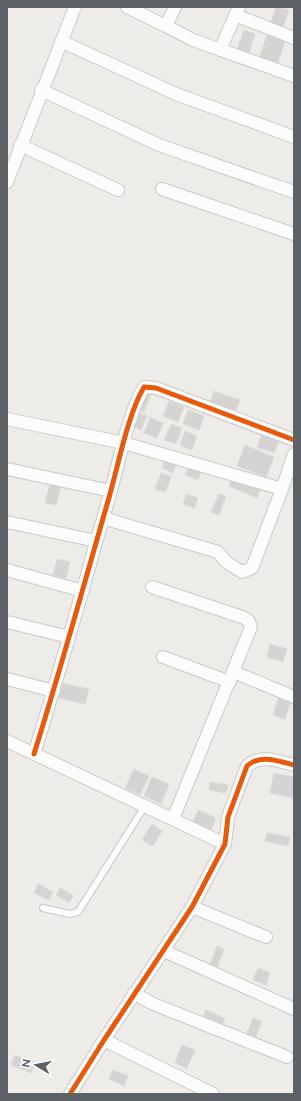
<svg xmlns="http://www.w3.org/2000/svg" width="301" height="1101" font-family="Raleway,sans-serif">
  <style>
    .building { fill: #d6d4d2; stroke: #dedbd7 }
    .lines { fill: none; stroke-linecap: round; stroke-linejoin: round }
    .service-casing { stroke: #c9c9c9; stroke-width: 8 }
    .minor-casing { stroke: #c9c9c9; stroke-width: 14 }
    .service { stroke: #fcfcfc; stroke-width: 6 }
    .minor { stroke: #fcfcfc; stroke-width: 12 }
    .cycleway-casing { stroke: #fff; stroke-width: 8 }
    .cycleway { stroke: #e8590c; stroke-width: 5 }
  </style>
  <rect width="100%" height="100%" fill="#eeece8"/>
  <path class="building" d="M276 7 289 10 283 27 271 22Z
    M244 30 255 34 249 53 237 50Z
    M267 35 285 42 277 64 259 58Z
    M143 391 151 394 144 412 136 409Z
    M214 391 240 400 236 410 210 402Z
    M169 401 184 407 178 422 163 416Z
    M188 410 204 416 199 430 183 424Z
    M137 412 147 416 141 430 131 426Z
    M150 417 163 423 157 438 144 433Z
    M171 424 182 428 176 444 164 440Z
    M185 431 197 436 192 450 180 445Z
    M262 434 279 440 274 453 257 447Z
    M245 445 274 457 266 477 237 466Z
    M166 456 178 460 173 473 162 468Z
    M189 465 202 470 198 480 185 475Z
    M161 473 171 477 165 492 155 489Z
    M232 477 261 488 257 498 229 486Z
    M50 483 61 485 56 505 45 503Z
    M187 494 198 498 194 508 183 504Z
    M219 494 226 496 219 515 211 512Z
    M57 559 70 562 66 578 53 575Z
    M270 644 287 649 283 662 267 657Z
    M62 683 89 689 85 704 58 698Z
    M279 696 291 700 285 719 273 715Z
    M134 769 149 776 140 795 125 788Z
    M274 773 294 777V798L270 793Z
    M152 777 169 784 161 804 144 796Z
    M210 782 228 785 226 793 209 790Z
    M198 810 216 818 211 830 193 822Z
    M152 824 162 831 153 846 142 840Z
    M267 833 290 837 288 846 265 841Z
    M38 884 53 892 49 900 34 893Z
    M60 888 73 895 69 903 56 895Z
    M217 946 224 949 217 967 210 964Z
    M258 968 270 973 266 985 253 980Z
    M206 1010 225 1018 222 1027 202 1019Z
    M253 1018 262 1021 255 1039 246 1036Z
    M182 1045 195 1050 187 1068 175 1063Z
    M15 1055 35 1063 31 1073 11 1065Z
    M113 1070 128 1076 124 1086 109 1079Z"/>
  <g class="lines">
    <g class="service-casing">
      <path id="service" d="M43 908 70 914 78 912 145 806"/>
    </g>
    <g class="minor-casing">
      <path id="minor" d="M127 7 166 26 175 7
        M235 15 294 38
        M166 26 193 40 294 76
        M61 41 176 94 294 137
        M220 50 239 7
        M41 90 159 145 294 192
        M20 145 118 190
        M7 182 75 7
        M162 189 294 234
        M7 419 124 443 282 489 294 454
        M7 469 111 491
        M103 518 218 552 226 562 242 572 252 568 282 489
        M7 522 96 541
        M7 570 83 591
        M152 587 242 617 248 620 251 627 173 819
        M7 622 69 637
        M163 657 230 682
        M234 672 294 697
        M7 679 54 691
        M7 741 225 844
        M34 754C61 668 85 581 110 494 119 462 128 414 144 387L156 388 294 440
        M192 907 266 937
        M164 951 294 1009
        M134 993 151 1003 287 1057
        M104 1040 213 1094
        M70 1094 104 1040 192 907 225 844 228 817 247 766C260 754 278 761 294 765"/>
    </g>
    <use href="#service" class="service"/>
    <use href="#minor" class="minor"/>
    <g class="cycleway-casing">
      <path id="cycleway" d="M34 754C61 668 85 581 110 494 119 462 128 414 144 387L156 388 294 440
        M70 1094 104 1040 192 907 225 844 228 817 247 766C260 754 278 761 294 765"/>
    </g>
    <use href="#cycleway" class="cycleway"/>
  </g>
  <rect width="301" height="1101" fill="none" stroke="#5d6267" stroke-width="16"/>
  <g transform="translate(36 1065) rotate(280)" stroke="#ffffff" stroke-width="3" paint-order="stroke">
  <path d="M0-3L7 15L0 10L-7 15Z" fill="#5d6267"/>
  <text y="-6" font-size="11" font-weight="bold" text-anchor="middle" fill="#5d6267">N</text>
  </g>
</svg>
